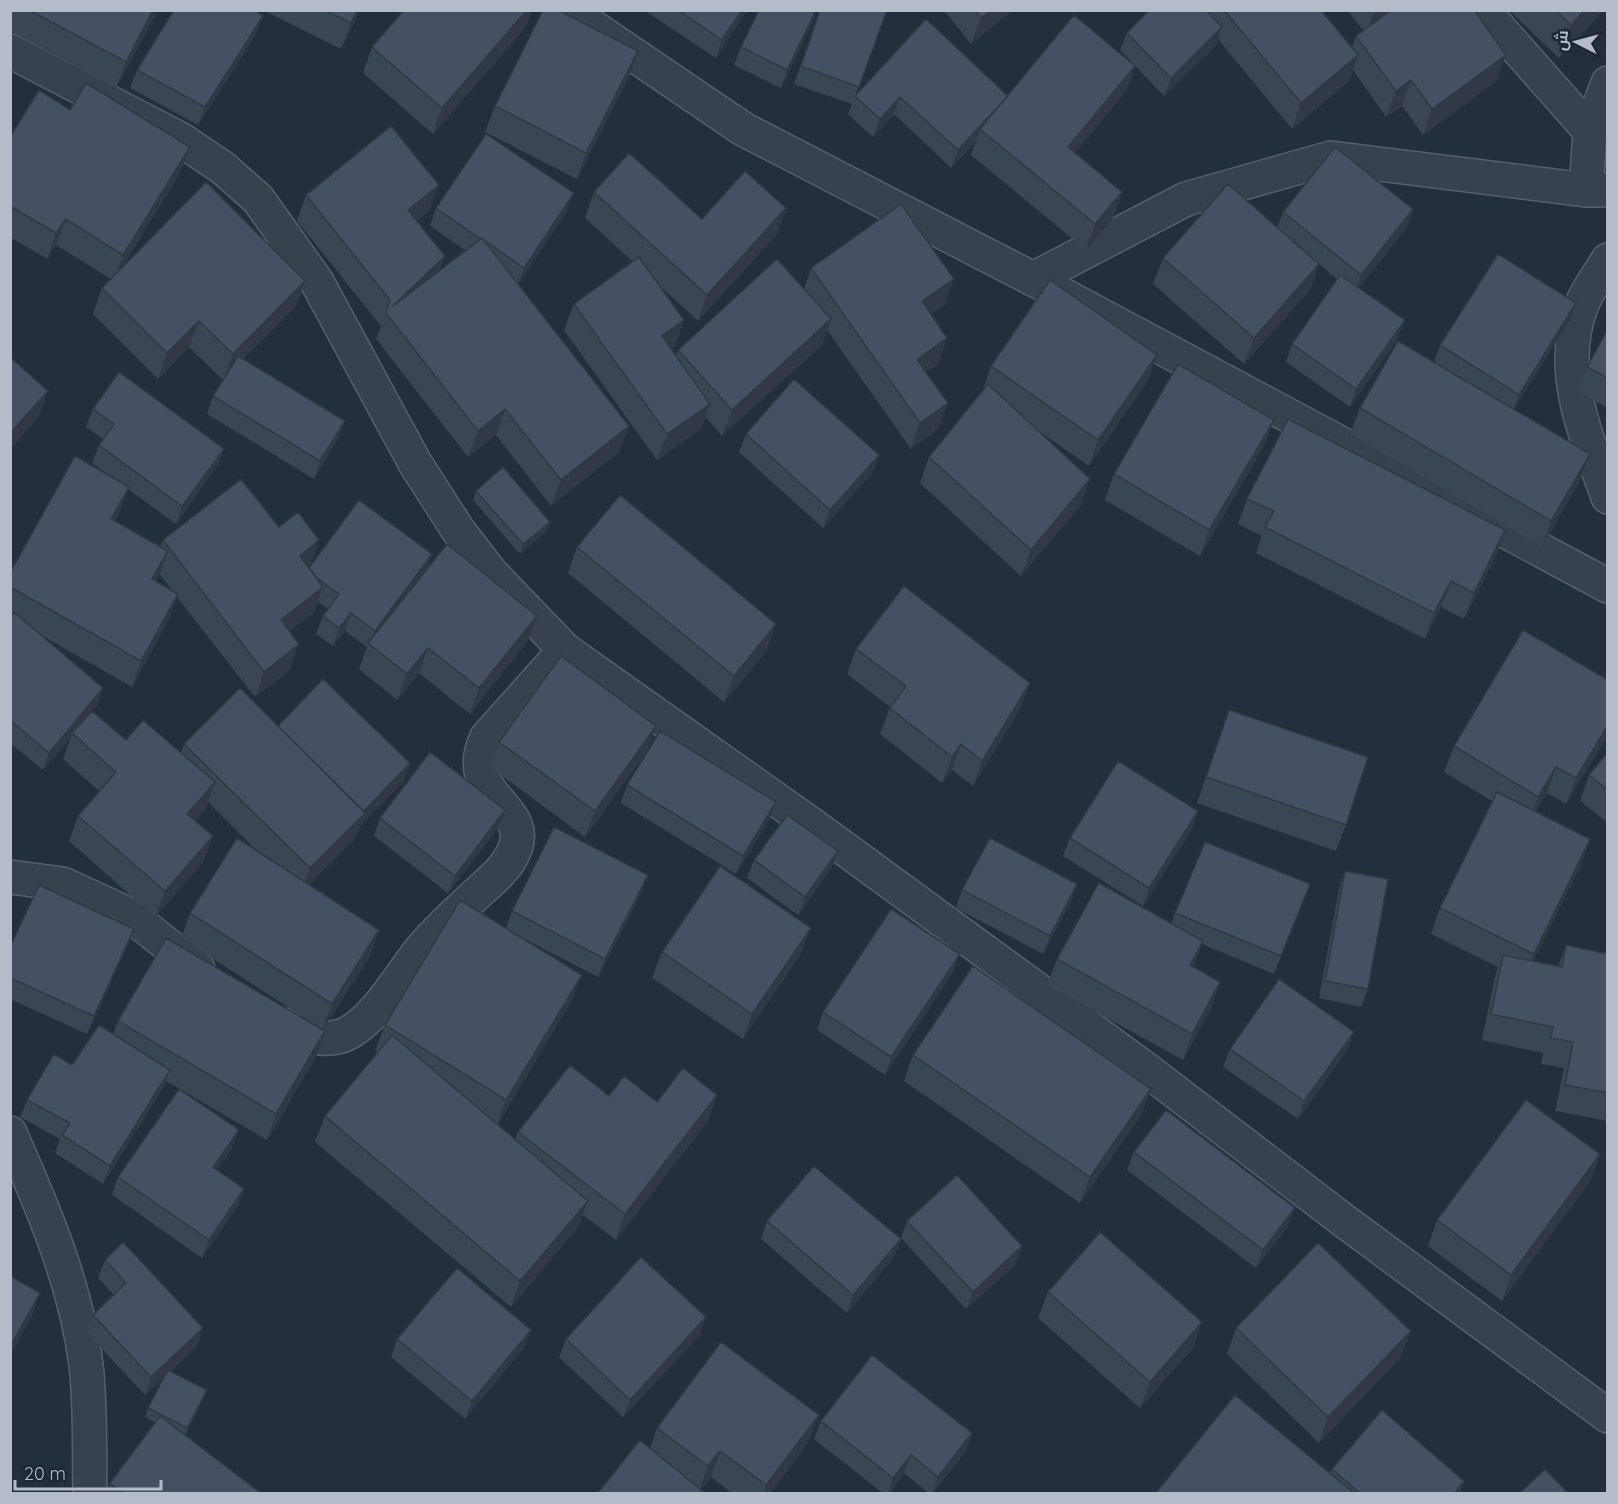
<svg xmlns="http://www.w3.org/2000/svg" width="1618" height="1504" font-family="Quicksand,Cairo,sans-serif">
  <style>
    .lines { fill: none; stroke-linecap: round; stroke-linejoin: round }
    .minor-casing { stroke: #565f6c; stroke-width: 36 }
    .tertiary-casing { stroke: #565f6c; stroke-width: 36 }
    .minor { stroke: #38414e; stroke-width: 33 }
    .tertiary { stroke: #38414e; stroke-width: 33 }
    .wall { fill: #3b4654; fill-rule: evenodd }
    .shaded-wall { fill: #303945 }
    .building { fill: #455162; stroke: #303945; stroke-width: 1.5 }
  </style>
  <rect width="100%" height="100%" fill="#242f3e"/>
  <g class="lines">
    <g class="minor-casing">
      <path id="minor" d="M1483 10 1590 131
        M1586 190 1590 131 1608 83
        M1608 260C1599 275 1588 289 1582 304 1556 370 1586 435 1608 497
        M1033 279 1186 199 1331 158 1586 190H1608
        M10 877 63 884 130 915 198 969
        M281 1024C302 1036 327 1045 350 1032 379 1015 402 972 424 946 438 930 454 915 469 901 484 886 506 871 514 851 534 805 458 798 487 737L565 650
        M10 1133C43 1208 76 1284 86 1365 91 1408 89 1450 90 1494"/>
    </g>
    <g class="tertiary-casing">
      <path id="tertiary" d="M568 10 743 129 1033 279 1608 586
        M10 51 180 139 223 168 258 199 317 282 415 463 458 530 491 573 565 650 815 827 1147 1070 1343 1220 1608 1416"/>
    </g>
    <use href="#minor" class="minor"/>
    <use href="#tertiary" class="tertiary"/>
  </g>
  <path class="wall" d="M10 10H158L116 88 10 31Z
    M263 10H360L341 49Z
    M644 10H747L716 58Z
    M759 10H817L813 21 781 88 734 65 741 47Z
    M820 10H887L856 94 1008 96 1135 66 1126 91 1075 153 1122 192 1113 218 1086 250 971 155 976 141 951 168 894 114 873 137 848 114 852 104 794 84Z
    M944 10H1013L971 44Z
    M1149 10H1321L1352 48 1356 36 1364 31 1347 10H1474L1497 81 1423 135 1402 106 1386 117 1353 70 1349 81 1292 129 1218 39 1216 45 1164 96 1120 50 1127 33Z
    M1509 10H1604L1559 58Z
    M527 26 433 134 363 73 372 47Z
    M256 34 198 125 130 88 137 70Z
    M629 77 577 179 485 132 495 106Z
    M70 110 180 173 121 269 305 281 296 306 243 359 345 421 338 439 314 479 207 414 213 396 223 380 189 347 158 379 93 314 102 288 111 279 56 245 47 259 10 237V137Z
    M594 192 702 219 786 208 777 234 698 321 661 287 684 320 675 346 671 349 676 355 678 350 804 289 811 268 945 305 931 314 938 364 926 372 938 429 911 449 827 330 822 345 722 436 706 417 701 429 657 460 564 330 574 304 633 262 585 218Z
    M306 195 429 211 417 221 440 270 465 250 430 226 436 208 567 211 518 284 629 426 619 452 551 506 496 435 468 457 376 339 381 326 297 221Z
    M1413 209 1407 227 1359 288 1398 338 1350 407 1286 362 1292 344 1337 279 1319 264 1310 290 1244 364 1153 284 1163 258 1277 228 1283 212Z
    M1576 303 1569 321 1514 409 1580 480 1542 547 1350 434 1360 408 1434 362 1440 345Z
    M1608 329V408L1578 392 1587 367Z
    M1157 355 1148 380 1089 466 1040 432 1081 505 1021 576 920 483 929 457 982 392 991 366Z
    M93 409 224 449 217 466 176 524 128 489 119 513 115 521 161 546 163 540 279 527 319 540 310 565 308 567 309 568 426 571 527 642 470 714 419 673 397 700 359 669 367 647 345 631 333 646 316 634 323 616 328 609 318 602 314 612 289 631 290 670 255 697 177 597 169 619 132 687 41 635 103 688 97 706 92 711 126 740 181 753 184 744 278 726 410 763 404 781 360 826 355 838 309 885 379 930 370 956 323 1029 316 1057 267 1140 166 1081 163 1088 103 1184 55 1153 60 1139 20 1117 27 1100 113 1034 118 1021 317 1026 181 938 190 913 257 851 208 802 206 808 195 821 203 862 155 917 69 841 78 816 99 791 63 759 71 737 43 770 10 743V573L114 479 92 463 99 445 103 439 86 427ZM160 574 162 577 172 590 156 581Z
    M746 434 879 455 872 473 823 528 739 452Z
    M1264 446 1200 556 1105 500 1114 474Z
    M476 491 550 522 546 531 520 554 473 500Z
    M1247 499 1505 530 1496 556 1464 619 1441 607 1425 639 1256 553 1262 536 1238 524Z
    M577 547 767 650 724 702 568 573Z
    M856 649 1030 683 1020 709 973 786 952 770 942 783 880 734 890 707 847 674Z
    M1608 680V735L1566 804 1547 793 1535 812 1590 839 1581 865 1533 962 1558 967 1566 945 1608 954V1121L1555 1111 1564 1068 1541 1064 1543 1053 1482 1040 1494 981 1498 967 1431 934 1440 908 1492 801 1444 772 1454 746Z
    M1229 710 1346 825 1336 851 1197 803Z
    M656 726 647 751 585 837 490 767 499 742Z
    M1608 752V823L1580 801 1589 775Z
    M627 785 769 820 736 874 621 803Z
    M505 810 498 828 448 893 374 836 380 818Z
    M1198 811 1192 829 1143 906 1063 856 1070 838Z
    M838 851 831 869 798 915 747 878 754 860Z
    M1345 871 1368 989 1361 1007 1319 998 1339 889Z
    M648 875 641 893 598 977 517 935 572 1000 498 1124 515 1140 518 1132 609 1096 657 1102 717 1095 708 1121 616 1240 583 1215 578 1227 511 1307 315 1142 325 1116 378 1052 375 1051 385 1025 506 928 512 911Z
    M1077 884 1071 901 1043 954 956 908 962 890Z
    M1310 884 1274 974 1202 944 1193 967 1220 982 1211 1008 1183 1060 1047 985 1057 959 1171 924 1175 913Z
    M10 947H127L87 1034 10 999Z
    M662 952 801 954 743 1039 652 978Z
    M953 972 885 1075 817 1030 823 1012Z
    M1354 1032 1347 1050 1298 1119 1223 1067 1230 1049Z
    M913 1055 1151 1089 1141 1115 1080 1203 904 1081Z
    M232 1148 217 1170 244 1189 237 1207 202 1258 112 1195 118 1177Z
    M1134 1152 1288 1226 1256 1268 1127 1170Z
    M1591 1180 1502 1301 1428 1246 1437 1220Z
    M767 1221 901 1239 894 1257 847 1313 761 1239Z
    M907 1221 1022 1246 1016 1264 966 1309 901 1238Z
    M105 1260 197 1346 171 1371 207 1390 203 1399 185 1435 262 1494H106L110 1483 155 1422 145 1417 148 1408 165 1376 145 1395 87 1333 93 1315 114 1295 98 1278Z
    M1048 1292 1193 1348 1140 1408 1038 1318Z
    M1236 1328 1401 1357 1319 1443 1227 1354Z
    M700 1335 623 1417 559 1357 566 1339Z
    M397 1339 524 1348 465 1419 391 1357Z
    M821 1421 972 1433 966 1451 932 1494H930L904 1473 889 1494H884L814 1439Z
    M657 1428 809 1441 770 1494H733L711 1477 701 1490 650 1448Z
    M1332 1469 1464 1481 1460 1494H1155L1330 1473Z"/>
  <path class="shaded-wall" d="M153 10H158L116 88 126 62Z
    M357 10H360L341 49 351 23Z
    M527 10H532L527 26 433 134 442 108Z
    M742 10H747L716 58 722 40Z
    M816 10H817L813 21 781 88 787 70Z
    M991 10H1013L971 44 981 18Z
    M1375 10H1395L1366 34Z
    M1585 10H1604L1559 58 1571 25Z
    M263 16 256 34 198 125 205 107Z
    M1222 27 1216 45 1164 96 1171 78Z
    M638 51 629 77 577 179 586 153Z
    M1358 55 1349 81 1292 129 1301 103Z
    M1506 55 1497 81 1423 135 1432 109Z
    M1135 66 1126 91 1058 173 1068 147Z
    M1411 80 1402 106 1386 117 1396 91Z
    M1008 96 980 129 976 141 951 168 958 150Z
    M900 97 894 114 873 137 880 119Z
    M190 147 180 173 114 280 123 255Z
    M439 185 429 211 399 236 408 210Z
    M1122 192 1113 218 1086 250 1095 224Z
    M574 193 567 211 517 286 524 268Z
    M786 208 777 234 698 321 707 295Z
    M1413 209 1407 227 1355 293 1361 275Z
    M66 219 56 245 47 259 56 233Z
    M445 256 436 282 392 307Z
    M1319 264 1310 290 1244 364 1254 338Z
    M954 279 945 305 912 327 922 301Z
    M305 281 296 306 223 380 233 354Z
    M1576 303 1569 321 1512 413 1519 395Z
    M831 319 822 345 722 436 732 410Z
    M684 320 675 346 653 362 662 336Z
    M1405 320 1398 338 1350 407 1356 389Z
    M199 321 189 347 158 379 167 353Z
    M947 338 938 364 908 386 917 360Z
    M1157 355 1148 380 1089 466 1098 440Z
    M48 391 39 417 10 449V433Z
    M948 403 938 429 911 449 920 423Z
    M710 404 701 429 657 460 667 434Z
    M505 409 496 435 468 457 478 431Z
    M1274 420 1264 446 1200 556 1209 530Z
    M345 421 338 439 314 479 320 461Z
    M629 426 619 452 551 506 561 480Z
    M224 449 217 466 176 524 182 506Z
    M1590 454 1580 480 1542 547 1551 521Z
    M879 455 872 473 823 528 830 510Z
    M1090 479 1081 505 1021 576 1031 550Z
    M129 487 119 513 101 545 111 519Z
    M550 522 546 531 520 554 523 544Z
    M1505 530 1496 556 1464 619 1474 593Z
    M319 540 310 565 290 582 300 556Z
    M168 551 159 576 143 605 152 579Z
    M432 554 426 572 370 645 375 631Z
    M1451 581 1441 607 1425 639 1434 613Z
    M323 587 314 612 271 646 281 620Z
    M178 594 169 619 132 687 141 661Z
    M351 613 345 631 333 646 339 628Z
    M537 616 527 642 470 714 479 688Z
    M776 624 767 650 724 702 734 676Z
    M299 644 290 670 255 697 264 672Z
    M428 648 419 673 397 700 407 674Z
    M1030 683 1020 709 973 786 982 761Z
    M103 688 97 706 73 734 72 733 71 737 43 770 49 753Z
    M1608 725V735L1566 804 1576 778Z
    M656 726 647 751 585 837 595 811Z
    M961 744 952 770 942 783 952 757Z
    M410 763 404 781 360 826 355 838 300 894 310 868Z
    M1556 767 1547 793 1529 823 1538 797Z
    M215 782 206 808 178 840 187 814Z
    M776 802 769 820 736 874 743 856Z
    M505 810 498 828 448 893 455 876Z
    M1198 811 1192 829 1143 906 1149 888Z
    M213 836 203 862 155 917 165 891Z
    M1590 839 1581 865 1524 980 1534 954Z
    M838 851 831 869 798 915 805 897Z
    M648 875 641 893 598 977 605 959Z
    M1077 884 1071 901 1043 954 1050 936Z
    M1310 884 1304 902 1274 974 1281 956Z
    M811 928 801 954 743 1039 752 1014Z
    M134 929 127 947 87 1034 94 1016Z
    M379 930 370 956 322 1030 332 1004Z
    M1203 941 1193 967 1190 965Z
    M960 954 953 972 885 1075 891 1057Z
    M582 975 572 1000 497 1126 506 1100Z
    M1220 982 1211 1008 1183 1060 1192 1034Z
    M325 1031 316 1057 267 1140 276 1114Z
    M1354 1032 1347 1050 1298 1119 1304 1101Z
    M170 1070 163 1088 103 1184 110 1166Z
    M1151 1089 1141 1115 1080 1203 1090 1177Z
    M717 1095 708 1121 616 1240 625 1214Z
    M239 1130 232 1148 207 1185 213 1167Z
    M1600 1154 1591 1180 1502 1301 1511 1275Z
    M244 1189 237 1207 202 1258 209 1240Z
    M588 1201 578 1227 511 1307 520 1281Z
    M1295 1208 1288 1226 1256 1268 1263 1250Z
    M901 1239 894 1257 847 1313 853 1295Z
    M1022 1246 1016 1264 966 1309 973 1292Z
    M40 1293 31 1319 10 1355 11 1345Z
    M706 1317 700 1335 623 1417 630 1400Z
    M1202 1322 1193 1348 1140 1408 1150 1382Z
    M203 1328 197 1346 145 1395 151 1377Z
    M531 1330 524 1348 465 1419 472 1401Z
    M1411 1331 1401 1357 1319 1443 1328 1417Z
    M207 1390 203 1399 183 1437 187 1428Z
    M819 1415 809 1441 770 1494H763L766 1485Z
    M972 1433 966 1451 932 1494 938 1477Z
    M720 1451 711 1477 699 1492 708 1466Z
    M911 1455 904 1473 888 1494 893 1478Z
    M1464 1481 1460 1494H1454Z"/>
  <path class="building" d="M29 10H153L126 62Z
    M174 10H254L263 16 205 107 137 70Z
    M325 10H357L351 23Z
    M404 10H527L442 108 372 47Z
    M543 10H558L638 51 586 153 495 106Z
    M678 10H742L722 40Z
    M759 10H816L787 70 741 47Z
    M820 10H887L859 87 801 66Z
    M974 10H991L981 18Z
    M1149 10H1206L1222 27 1171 78 1127 33Z
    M1224 10H1321L1358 55 1301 103Z
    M1391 10H1474L1506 55 1432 109 1411 80 1396 91 1356 36Z
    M1555 10H1585L1571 25Z
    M1074 15 1135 66 1068 147 1122 192 1095 224 980 129Z
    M926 19 1008 96 958 150 900 97 880 119 855 96Z
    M86 83 190 147 123 255 66 219 56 233 10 206V137L39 90 70 110Z
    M391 126 439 185 408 210 445 256 392 307 482 238 629 426 561 480 505 409 478 431 386 313 390 300 306 195Z
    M486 134 574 193 524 268 485 241 482 238 481 239 436 208Z
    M1335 147 1413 209 1361 275 1283 212Z
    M629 153 702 219 745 171 786 208 707 295 594 192Z
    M206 182 305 281 233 354 199 321 167 353 102 288Z
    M1228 184 1319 264 1254 338 1163 258Z
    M901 204 954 279 922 301 947 338 917 360 948 403 920 423 811 268Z
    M1498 254 1576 303 1519 395 1440 345Z
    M639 257 684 320 662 336 710 404 667 434 574 304Z
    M777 259 831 319 732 410 678 350Z
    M1340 275 1405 320 1356 389 1292 344Z
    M1050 280 1157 355 1098 440 991 366Z
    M1608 329V378L1587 367Z
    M1398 341 1590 454 1551 521 1360 408Z
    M238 356 345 421 320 461 213 396Z
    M10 357 48 391 10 433Z
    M1178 364 1274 420 1209 530 1114 474Z
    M119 372 224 449 182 506 99 445 114 424 93 409Z
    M794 379 879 455 830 510 746 434Z
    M988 384 1090 479 1031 550 929 457Z
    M1288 419 1505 530 1474 593 1451 581 1434 613 1265 527 1274 511 1247 499Z
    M75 456 129 487 111 519 168 551 152 579 178 594 141 661 10 587V573Z
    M503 467 550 522 523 544 476 491Z
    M241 479 279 527 298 512 319 540 300 556 323 587 281 620 299 644 264 672 163 540Z
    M620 495 776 624 734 676 577 547Z
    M359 500 432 554 375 631 351 613 339 628 323 616 339 594 317 578 309 568Z
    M447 544 537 616 479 688 428 648 407 674 368 643Z
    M904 586 1030 683 982 761 961 744 952 757 890 708 906 686 856 649Z
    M14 612 103 688 49 753 10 720V617Z
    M1523 630 1608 680V725L1576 778 1556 767 1538 797 1454 746Z
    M561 656 656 726 595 811 499 742Z
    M323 679 410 763 364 811 278 726Z
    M240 688 365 813 310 868 184 744Z
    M1229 710 1368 757 1346 825 1206 777Z
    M92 711 126 740 143 720 215 782 187 814 213 836 165 891 78 816 116 772 72 733Z
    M660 731 776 802 743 856 627 785Z
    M430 752 505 810 455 876 380 818Z
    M1608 752V790L1589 775Z
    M1118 761 1198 811 1149 888 1070 838Z
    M1497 792 1590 839 1534 954 1440 908Z
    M787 815 838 851 805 897 754 860Z
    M554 827 648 875 605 959 512 911Z
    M237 838 379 930 332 1004 190 913Z
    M990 838 1077 884 1050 936 962 890Z
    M1205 842 1310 884 1281 956 1175 913Z
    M720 866 811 928 752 1014 662 952Z
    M1345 871 1388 879 1368 989 1325 981Z
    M1099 883 1203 941 1190 965 1220 982 1192 1034 1057 959Z
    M39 885 134 929 94 1016 10 978V947Z
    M460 900 582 975 506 1100 385 1025Z
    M891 909 960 954 891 1057 823 1012Z
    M166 938 325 1031 276 1114 118 1021Z
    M1566 945 1608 954V1093L1565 1085 1573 1042 1551 1038 1553 1027 1491 1014 1503 955 1562 967Z
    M973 966 1151 1089 1090 1177 913 1055Z
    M1279 979 1354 1032 1304 1101 1230 1049Z
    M99 1025 170 1070 110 1166 62 1135 70 1123 27 1100 54 1054 72 1065Z
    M392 1035 588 1201 520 1281 325 1116Z
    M570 1065 609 1096 624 1076 657 1102 683 1068 717 1095 625 1214 518 1132Z
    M179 1089 239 1130 213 1167 244 1189 209 1240 118 1177Z
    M1526 1100 1600 1154 1511 1275 1437 1220Z
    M1166 1110 1295 1208 1263 1250 1134 1152Z
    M814 1166 901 1239 853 1295 767 1221Z
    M957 1175 1022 1246 973 1292 907 1221Z
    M1100 1232 1202 1322 1150 1382 1048 1292Z
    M123 1242 203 1328 151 1377 93 1315 126 1283 105 1260Z
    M1318 1243 1411 1331 1328 1417 1236 1328Z
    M641 1257 706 1317 630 1400 566 1339Z
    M457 1268 531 1330 472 1401 397 1339Z
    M10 1276 40 1293 11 1345H10Z
    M721 1342 819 1415 766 1485 720 1451 708 1466 657 1428Z
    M872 1355 972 1433 938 1477 911 1455 893 1478 821 1421Z
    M168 1370 207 1390 187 1428 148 1408Z
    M1235 1395 1355 1494H1155Z
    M1382 1410 1464 1481 1454 1494H1361L1332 1469Z
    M160 1416 262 1494H124L110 1483Z
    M640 1440 706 1494H597Z
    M1545 1469 1569 1494H1519Z"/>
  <rect width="1618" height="1504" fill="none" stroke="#b4bcc9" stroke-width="24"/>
  <g transform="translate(1576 42) rotate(276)" stroke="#1d2633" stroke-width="4.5" paint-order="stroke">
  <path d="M0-4.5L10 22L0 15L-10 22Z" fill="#b4bcc9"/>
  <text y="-9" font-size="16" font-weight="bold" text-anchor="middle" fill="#b4bcc9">ش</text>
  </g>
  <path d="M15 1480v9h146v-9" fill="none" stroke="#b4bcc9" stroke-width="3"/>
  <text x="24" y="1480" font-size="18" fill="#b4bcc9" stroke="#1d2633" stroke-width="4.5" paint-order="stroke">20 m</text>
</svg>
